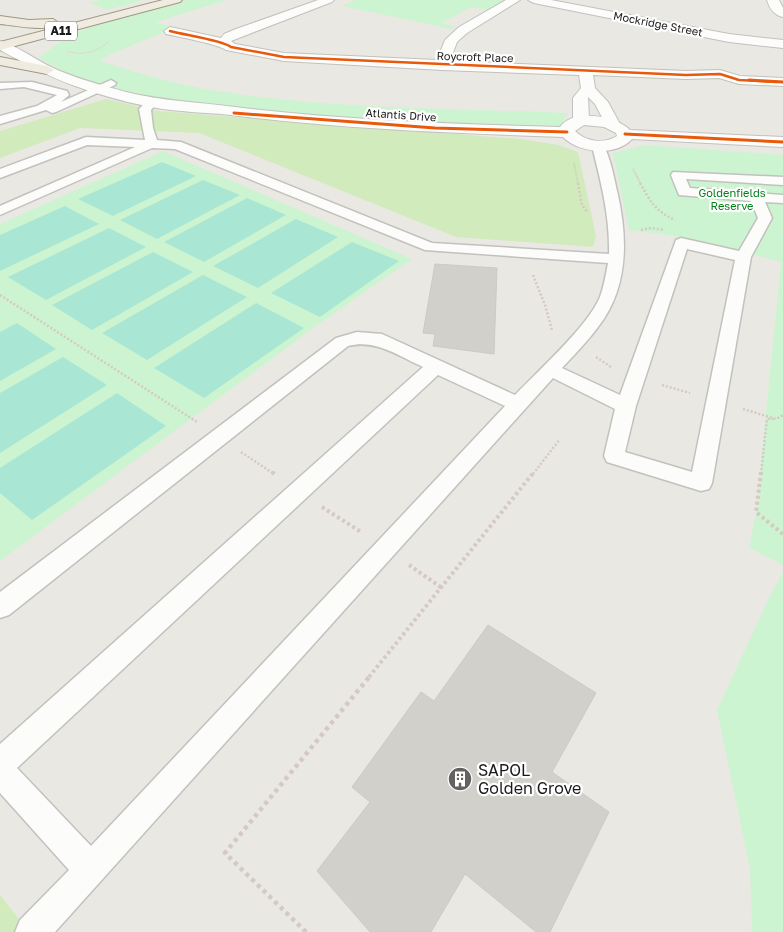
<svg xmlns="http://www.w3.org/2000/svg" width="783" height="932" font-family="'Golos Text',sans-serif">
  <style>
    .grass { fill: #d1ebbd }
    .park { fill: #cdf4d1 }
    .pitch { fill: #a9e6d3 }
    .building { fill: #d2d0ca; stroke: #cdcac3 }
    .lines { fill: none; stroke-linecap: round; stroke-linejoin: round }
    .service-casing { stroke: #c2c1be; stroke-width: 3 }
    .minor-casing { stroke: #c2c1be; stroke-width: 2 }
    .tertiary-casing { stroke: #c2c1be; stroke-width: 2 }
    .primary-casing { stroke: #9f9880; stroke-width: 2 }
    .path-far4 { stroke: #d6c8c3; stroke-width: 1; stroke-dasharray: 1 1; stroke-linecap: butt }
    .path-far3 { stroke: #d6c8c3; stroke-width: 2; stroke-dasharray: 1 1; stroke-linecap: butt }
    .path-far2 { stroke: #d6c8c3; stroke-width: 2.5; stroke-dasharray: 2 2; stroke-linecap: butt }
    .path-far1 { stroke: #d6c8c3; stroke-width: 4; stroke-dasharray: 3 3; stroke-linecap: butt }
    .path { stroke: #d6c8c3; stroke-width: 4.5; stroke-dasharray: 4 4; stroke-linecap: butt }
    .service { fill: #fcfcfb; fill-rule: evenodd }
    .minor { fill: #fcfcfb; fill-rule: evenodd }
    .tertiary { fill: #fcfcfb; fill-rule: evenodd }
    .primary { fill: #f0ebe1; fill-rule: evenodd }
    .cycleway-far1-casing { stroke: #fff; stroke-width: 4 }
    .cycleway-casing { stroke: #fff; stroke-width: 5 }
    .cycleway-far1 { stroke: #e8590c; stroke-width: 2.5 }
    .cycleway { stroke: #e8590c; stroke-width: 3 }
    .labels { text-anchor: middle; stroke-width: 4.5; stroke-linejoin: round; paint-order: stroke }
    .far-street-label { font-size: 11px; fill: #1a1a1a; stroke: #fff }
    .far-park-label { font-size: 11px; fill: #017f1a; stroke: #fff }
    .shield { fill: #fff; stroke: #5f5f5f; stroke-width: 1 }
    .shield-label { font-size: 12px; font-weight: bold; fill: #1a1a1a }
    .near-poi-label { font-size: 16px; fill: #1a1a1a; stroke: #fff; text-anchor: start }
  </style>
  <rect width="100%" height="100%" fill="#eae8e2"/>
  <path class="grass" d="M106 99 158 111 521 139 558 145 578 152 596 236 593 247 456 237 199 133 80 128 0 158V131Z
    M0 895 29 932H0Z"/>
  <path class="park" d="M100 0H143L107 10 89 3Z
    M176 0H227L156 22 174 28 111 54 100 61C138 73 177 85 217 91 332 109 452 108 568 113L563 121 567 132 335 121 145 98 66 73 39 58C77 24 128 13 176 0Z
    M355 0H504L488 10 472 7 441 23 456 27 452 29 342 6Z
    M645 145 783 155V565L749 548 756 512 781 262C731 249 680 234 629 230L613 153Z
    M163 151 412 259 313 328 0 561V224Z
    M783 572V932H752L750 869 717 710 769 598Z"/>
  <path class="pitch" d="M162 162 196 176 113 216 78 199Z
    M203 180 240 195 157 239 120 220Z
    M247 198 286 215 204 262 164 242Z
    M65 206 99 224 0 271V235Z
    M296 219 338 237 258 288 213 266Z
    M109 228 146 247 46 300 8 277Z
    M352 242 399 261 320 317 271 293Z
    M153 252 193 272 92 330 52 305Z
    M203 275 247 297 147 360 102 333Z
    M256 303 304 328 204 398 154 368Z
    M17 323 56 349 0 381V332Z
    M63 357 107 385 0 453V393Z
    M117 393 166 426 32 520 0 493V468Z"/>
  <path class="building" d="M435 264 497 268 494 354 433 346 435 334 423 333Z
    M488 625 596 693 552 772 609 812 550 932H536L465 874 431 932H370L317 871 370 802 352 787 421 692 434 701Z"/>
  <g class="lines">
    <g class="service-casing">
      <path id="service" d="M111 80 116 83 115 85 56 112 52 113 46 110 0 124V116L37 106 57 95 24 87 0 89V83L32 82 67 91 69 95 61 102Z
        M152 99 158 102 151 110 153 128 157 140 181 142 432 243 609 254C610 217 601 182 592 146L594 143H602C611 157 614 179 618 195 628 241 628 289 598 327 587 342 574 355 562 368L620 395 676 240 681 238 739 251 758 218 751 201 679 195 671 175 673 172 783 177V185L686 179 690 188 783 195V203L765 202 772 218 751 257 712 483 709 489 701 491 607 462 604 456 615 409 553 378 55 932H15L20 920 69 870 0 793V744L423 367C398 356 376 339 348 346L9 615 0 618V592L336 338 357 332 382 334 515 395C538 371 588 326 600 297 604 286 606 274 608 263L425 250 175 149 152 148 0 215V206L135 147 87 145 0 178V169L86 137 145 140 139 109 148 100ZM687 249 735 260 692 472 625 452 636 406ZM438 375 505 406 91 846 17 768Z"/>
    </g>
    <g class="minor-casing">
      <path id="minor" d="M318 0H334L332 2 231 41 235 44 284 53 437 60 445 40 459 27 506 0H520L467 33 457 42 450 61 686 71 720 70 740 76 783 78V86L739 84 719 78 686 79 593 75 595 88 608 102 620 124 617 127H607L595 104 588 97 589 121 586 124H576L573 121V98L581 88 579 75 442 70 284 61 226 50C218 44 179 37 166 34L164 31 170 27 221 38 224 34 236 29Z
        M528 0H551L729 34 783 40V48L729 42 534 3Z
        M767 0H779L783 8V17C775 16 769 8 767 0Z"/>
    </g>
    <g class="tertiary-casing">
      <path id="tertiary" d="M0 41C18 46 34 59 51 67 74 78 101 85 126 92 162 101 198 102 235 107 343 120 452 124 560 127 573 108 616 116 630 130L783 137V147L632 139C616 157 578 153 563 137 452 133 341 129 231 115 214 113 198 113 182 111 149 109 106 97 75 86 49 77 24 63 0 50ZM584 125 604 127 616 133 617 136C604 144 586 142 575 131Z"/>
    </g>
    <g class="primary-casing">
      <path id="primary" d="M163 0H182L180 2 0 50V42Z
        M0 16 29 20 53 19 59 23C50 33 13 25 0 24Z
        M0 57 47 66 54 70 47 74 0 65Z"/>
    </g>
    <path class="path-far4" d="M68 52C85 55 96 53 109 41"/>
    <path class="path-far3" d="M574 163 578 184
      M633 169 641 184"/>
    <path class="path-far2" d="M578 183 582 205 587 212
      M640 183C651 202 654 210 675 220
      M641 230 651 228 664 230
      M533 275 545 305 552 330
      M0 295 197 422
      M596 357 611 367
      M662 385 690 393
      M743 409 776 419 783 415
      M241 452 274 474
      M533 474 560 439
      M761 474 767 419H773"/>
    <path class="path-far1" d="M272 472 276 475
      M761 472 756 512 783 534
      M322 507 361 532
      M409 565 442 588
      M369 677 534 472"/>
    <path class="path" d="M306 932 225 853 370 676"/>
    <use href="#service" class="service"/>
    <use href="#minor" class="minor"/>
    <use href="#tertiary" class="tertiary"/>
    <use href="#primary" class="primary"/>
    <g class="cycleway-far1-casing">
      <path id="cycleway-far1" d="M170 31C184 35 222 40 231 47L284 57 686 75 720 74 739 80 777 82"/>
    </g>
    <g class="cycleway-casing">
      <path id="cycleway" d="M749 80 783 82
        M234 113 435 128 567 132
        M625 134 783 142"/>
    </g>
    <use href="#cycleway-far1" class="cycleway-far1"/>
    <use href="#cycleway" class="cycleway"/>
  </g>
  <defs>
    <g id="building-disc" transform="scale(1.25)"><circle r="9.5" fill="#636260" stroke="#fff"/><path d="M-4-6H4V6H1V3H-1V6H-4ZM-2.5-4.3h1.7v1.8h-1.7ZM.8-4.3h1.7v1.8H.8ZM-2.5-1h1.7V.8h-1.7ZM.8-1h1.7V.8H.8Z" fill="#fff"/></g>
  </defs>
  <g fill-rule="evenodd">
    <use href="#building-disc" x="460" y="779"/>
  </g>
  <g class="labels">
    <g class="far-street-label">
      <text transform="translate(658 24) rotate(11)" y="4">Mockridge Street</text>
      <text transform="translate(475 57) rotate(2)" y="4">Roycroft Place</text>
      <text transform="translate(401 115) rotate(4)" y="4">Atlantis Drive</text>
    </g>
    <g class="far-park-label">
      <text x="732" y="197">Goldenfields<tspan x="732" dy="13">Reserve</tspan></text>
    </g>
    <rect class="shield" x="45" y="21.5" width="32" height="19" rx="4"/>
    <g class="shield-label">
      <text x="61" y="35">A11</text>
    </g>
    <g class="near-poi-label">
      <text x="478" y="776">SAPOL<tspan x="478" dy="18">Golden Grove</tspan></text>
    </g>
  </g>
</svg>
